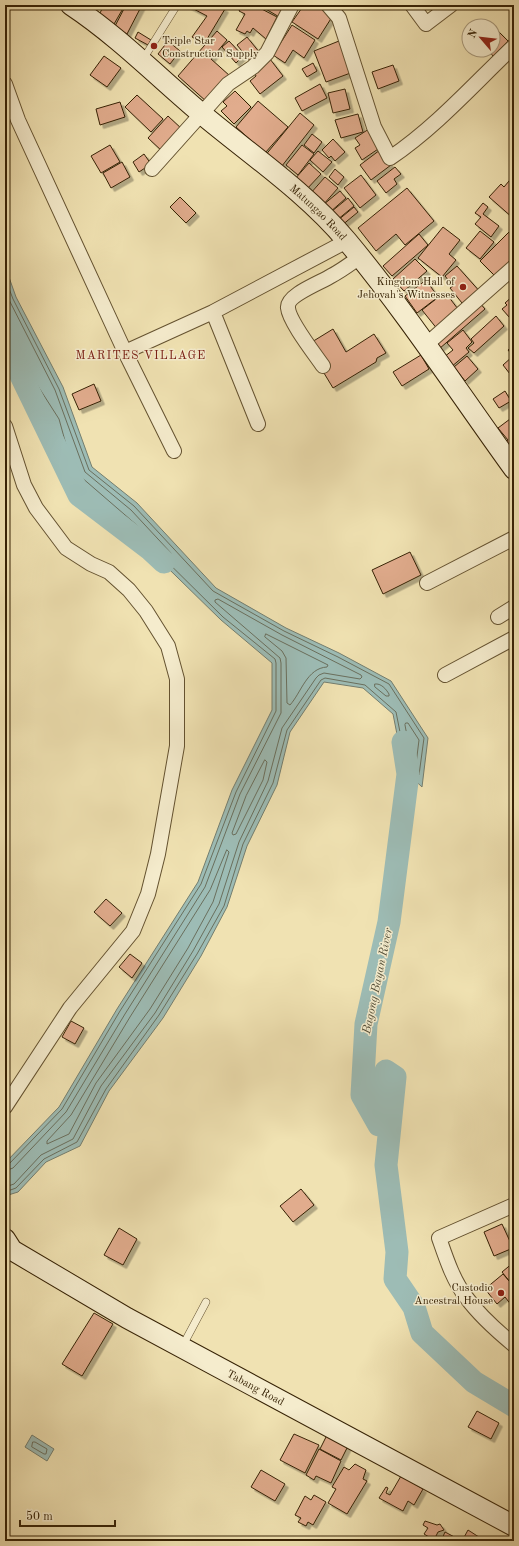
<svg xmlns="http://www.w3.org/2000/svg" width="519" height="1546" font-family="'Old Standard TT',serif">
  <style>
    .water { fill: #9dbcb5; stroke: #747e6f }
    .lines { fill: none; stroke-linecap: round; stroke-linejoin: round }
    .shore { stroke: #6a6f5d; stroke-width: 1 }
    .river { stroke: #9dbcb5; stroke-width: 23 }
    .building { fill: #e1ac8d; stroke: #362205; filter: url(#shadow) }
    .service-casing { stroke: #645230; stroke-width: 8 }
    .minor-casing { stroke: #645230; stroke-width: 16 }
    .secondary-casing { stroke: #362205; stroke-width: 22 }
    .service { stroke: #f5eccd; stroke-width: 7 }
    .minor { stroke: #f5eccd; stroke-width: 14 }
    .secondary { stroke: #f5eccd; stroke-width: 20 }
    .poi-dot { fill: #8f2418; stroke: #f5eccd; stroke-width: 1.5 }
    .labels { text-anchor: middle; stroke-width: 3; stroke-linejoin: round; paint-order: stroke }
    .poi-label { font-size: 11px; fill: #362205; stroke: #f5eccd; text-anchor: end }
    .street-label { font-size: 11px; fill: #362205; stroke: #f5eccd }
    .neighbourhood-label { font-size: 12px; letter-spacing: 1px; fill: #7a1f14; stroke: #f5eccd }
    .water-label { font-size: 12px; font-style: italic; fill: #55503a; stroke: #f5eccd }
  </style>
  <defs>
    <filter id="shadow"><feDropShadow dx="3.5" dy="3.5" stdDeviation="0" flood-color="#0004"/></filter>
  </defs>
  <rect width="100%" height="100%" fill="#f0e2b2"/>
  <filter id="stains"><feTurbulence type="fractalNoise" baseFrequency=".005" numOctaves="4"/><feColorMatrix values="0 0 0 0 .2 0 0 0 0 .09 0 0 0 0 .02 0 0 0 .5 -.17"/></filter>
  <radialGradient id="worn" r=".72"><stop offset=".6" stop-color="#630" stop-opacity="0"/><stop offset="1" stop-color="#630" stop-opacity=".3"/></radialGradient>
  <path class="water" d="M5 266 16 297 63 387 92 467 137 503 216 588 286 628 339 653 391 681 428 738 422 787 404 770 393 714 363 688 324 682 290 732 277 785 247 846 227 907 201 956 163 1018 109 1091 80 1146 46 1162 18 1192 5 1196V1163L59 1107 117 1009 198 882 232 790 272 710V663L221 620 133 534 65 475 51 423 12 362 5 338Z
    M32 1435 54 1449 47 1461 25 1447Z"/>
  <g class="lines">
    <path class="shore" d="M5 278 13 299 59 389 89 470 134 506 213 591 284 631 338 657 389 684 424 738 419 775 417 776 407 767 396 712 365 685 325 678 321 680 287 730 273 783 243 844 224 906 197 954 159 1015 106 1089 77 1142 44 1159 16 1188 5 1192
      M5 292 55 390 85 472 131 510 171 553V556H169L139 527 73 470 59 419 20 358 14 340 10 337 5 336
      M5 341 10 343 15 360 55 421 69 473 136 531 223 617 275 659 276 663V711L236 792 201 884 120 1011 62 1109 9 1164 5 1166
      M266 634 328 665 327 667C307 668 301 693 290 705L287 703 286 658 282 651 265 637Z
      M375 684C381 683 386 689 389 694V696H386L375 687Z
      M406 723H408L419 740 416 764 414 765 412 763 405 725Z
      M265 760 267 762 263 780 236 834 233 835 232 833 246 796Z
      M227 850 229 852 213 902 188 948 150 1009 96 1083 69 1134 47 1144V1141L71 1115 130 1017 210 890Z
      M5 1171 13 1168 66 1112 125 1014 205 887 240 794 281 713V663L280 658 215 602V600L218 599 282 635 361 675 362 677 360 679 324 673 319 675 316 678 282 728 268 781 239 842 219 904 193 951 155 1013 101 1086 73 1139 41 1155 14 1184 5 1187
      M33 1442H35L47 1449 46 1454H44L32 1447Z"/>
    <path class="river" d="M5 339 14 361 79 495 150 549 164 562
      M403 742 408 774 389 922 366 1024 362 1095 379 1125 386 1071 395 1077 386 1165 397 1252 395 1279 414 1307 422 1333 474 1382 514 1406"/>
  </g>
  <path class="building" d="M104 5H125L114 24 99 15Z
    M126 5H142L127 34 114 28Z
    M186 5H218L225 9 204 44 192 37 207 16Z
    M242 5H254L277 17 266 39 253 28 250 33 247 31 245 34 236 30 245 14 239 11Z
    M259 5H288L281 18Z
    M304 5H323L332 17 318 39 292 22Z
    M490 23 508 41 493 56 488 50H493V26H486Z
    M292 25 315 40 304 58 293 50 285 63 273 55Z
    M217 31 227 40 211 59 230 76 207 102 178 76Z
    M138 32 151 40 148 45 135 38Z
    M247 37 260 53 250 61 237 45Z
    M344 39 356 71 326 82 314 51Z
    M168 41 180 51 170 64 158 54Z
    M229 41 243 56 236 63 222 47Z
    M104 56 121 68 107 87 90 75Z
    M270 59 283 76 260 94 250 81 256 76 254 71Z
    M313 63 317 71 307 77 302 69Z
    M393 65 399 81 378 89 372 72Z
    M320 84 327 98 302 111 295 98Z
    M345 89 350 109 333 113 328 93Z
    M235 91 251 107 234 124 221 111 227 106 223 102Z
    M137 95 163 119 151 132 125 107Z
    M258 101 288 127 265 153 236 127Z
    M120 102 125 117 100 125 96 109Z
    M300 113 314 125 278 171 264 157Z
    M358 114 363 132 341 138 335 120Z
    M168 116 183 130 163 152 148 138Z
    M369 129 381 147 362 160 355 148 360 145 355 138Z
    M312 134 322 142 314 153 304 145Z
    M333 139 345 152 335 161 331 156 329 158 322 150Z
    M110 145 120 162 101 173 91 156Z
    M302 145 314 154 298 175 286 165Z
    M380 150 391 165 371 180 360 165Z
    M318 151 332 162 323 172 310 160Z
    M144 154 151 164 139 172 133 162Z
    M122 162 130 177 111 188 103 173Z
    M309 163 321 174 305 191 294 180Z
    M395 167 401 174 394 179 397 184 386 193 377 181Z
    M335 169 344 177 338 185 329 177Z
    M361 175 376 195 360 208 344 188Z
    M514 175V216L513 218 489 197 501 184 504 187Z
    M325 177 338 188 323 205 310 194Z
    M407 188 434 221 405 245 396 234 376 251 358 228Z
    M340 191 346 198 329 213 323 205Z
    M180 197 196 213 186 223 170 207Z
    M348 198 354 206 337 220 331 212Z
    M483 203 488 207 483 214 499 226 491 237 475 224 481 217 475 213Z
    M354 207 358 212 341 226 337 221Z
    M443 227 460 240 449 254 456 260 442 277 418 258Z
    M512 229 514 231V252L511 255 514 258V261L497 278 480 261Z
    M480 231 494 242 480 259 466 248Z
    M419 234 428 245 392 276 383 266Z
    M415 259 427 271 404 291 393 279Z
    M457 266 482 294 466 308 450 288 453 286 445 276Z
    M426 280 438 297 417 313 405 296Z
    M445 292 461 313 438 330 422 310Z
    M514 295V314L510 318 502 309 507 305 505 303Z
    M479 302 485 309 439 349 433 342Z
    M496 316 504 326 474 353 468 348 474 343 471 339Z
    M333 329 346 352 374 334 386 353 377 358 376 362 333 388 307 345Z
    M463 330 472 342 466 348 469 352 451 367 444 357 453 350 447 343Z
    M514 345V371L510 374 503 365 513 356 508 350Z
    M421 355 429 369 402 386 393 372Z
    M467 356 478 369 465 381 454 367Z
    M94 384 101 401 79 410 72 394Z
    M505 391 511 401 499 408 493 399Z
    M514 416V449L512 451 505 442 508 440 498 428Z
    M410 552 421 575 383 594 372 570Z
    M106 899 122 913 110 926 94 912Z
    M130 954 142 963 132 978 119 967Z
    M71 1021 84 1028 75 1044 62 1037Z
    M301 1189 314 1205 293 1222 280 1206Z
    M502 1224 513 1248 494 1256 484 1232Z
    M119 1228 137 1239 123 1265 104 1255Z
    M514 1262V1284L512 1281 510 1282 502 1272Z
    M503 1274 510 1282 512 1281 514 1284V1305L512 1306 505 1297 497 1304 485 1289Z
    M94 1313 113 1324 82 1376 62 1364Z
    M477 1411 499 1423 491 1439 468 1427Z
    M328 1433 349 1444 341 1460 320 1449Z
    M294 1434 319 1445 305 1473 280 1460Z
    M319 1449 341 1461 331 1483 316 1476 314 1480 306 1475Z
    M355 1464 366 1470 363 1479 367 1481 347 1514 328 1503 336 1489 332 1487 344 1467 349 1470Z
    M261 1470 285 1484 275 1501 251 1487Z
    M401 1476 423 1489 414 1505 408 1501 403 1511 379 1498 386 1487 388 1488 386 1493 390 1495Z
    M314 1495 326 1502 313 1525 308 1522 306 1526 298 1522 301 1518 295 1515 305 1496 311 1500Z
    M425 1521 437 1525 440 1524 444 1530 438 1532 434 1540 424 1534 428 1528 423 1525Z
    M468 1530 482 1539 479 1541H462Z
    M445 1532 462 1541H441Z"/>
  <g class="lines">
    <g class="service-casing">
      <path id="service" d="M142 61 177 5
        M182 1347 206 1302"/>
    </g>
    <g class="minor-casing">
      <path id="minor" d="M328 5 339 18 374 127 390 158C436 127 474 84 514 46
        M412 5 426 24 451 5
        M5 84 18 120 125 352 174 451
        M152 169 228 84 253 67 267 53 292 5
        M213 312 258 424
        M427 344 514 267
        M125 352 213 312 347 241
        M323 366C314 353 289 321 288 308 286 295 322 282 331 276 341 271 350 264 360 257
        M5 426 24 485 36 508 66 548 91 564 109 572 129 590 146 611 168 646 177 679V746L158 854 148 894 133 931 70 1008 5 1107
        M427 583 514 538
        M498 617 514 607
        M445 675 514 638
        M514 1205 439 1238C446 1258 453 1280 466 1297 479 1315 497 1331 514 1345"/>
    </g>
    <g class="secondary-casing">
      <g id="secondary">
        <path id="s1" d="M71 5C119 37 159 78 203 115 251 155 307 193 347 241 407 313 459 393 514 469"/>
        <path id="s2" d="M5 1239 12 1250 127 1318 514 1526"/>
      </g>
    </g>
    <use href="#service" class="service"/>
    <use href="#minor" class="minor"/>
    <use href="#secondary" class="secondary"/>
  </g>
  <g class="poi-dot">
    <circle cx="154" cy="46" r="4"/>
    <circle cx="463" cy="287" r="4"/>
    <circle cx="501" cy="1293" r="4"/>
  </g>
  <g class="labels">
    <g class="poi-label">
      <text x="162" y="44" text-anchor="start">Triple Star<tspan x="162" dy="13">Construction Supply</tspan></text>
      <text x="455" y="285">Kingdom Hall of<tspan x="455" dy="13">Jehovah's Witnesses</tspan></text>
      <text x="493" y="1291">Custodio<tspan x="493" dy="13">Ancestral House</tspan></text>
    </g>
    <g class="street-label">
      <text dy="4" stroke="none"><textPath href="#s1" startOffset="323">Matungao Road</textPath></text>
      <text dy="4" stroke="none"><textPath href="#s2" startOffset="293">Tabang Road</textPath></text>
    </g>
    <g class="neighbourhood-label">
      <text x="141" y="359">MARITES VILLAGE</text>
    </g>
    <g class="water-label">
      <text transform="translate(377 981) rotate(-78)" y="4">Bagong Bayan River</text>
    </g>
  </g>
  <rect width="519" height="1546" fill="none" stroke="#f0e2b2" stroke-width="20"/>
  <rect x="6" y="6" width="507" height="1534" fill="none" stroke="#362205" stroke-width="2"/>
  <rect x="10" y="10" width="499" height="1526" fill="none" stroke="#362205"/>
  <g transform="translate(481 38) rotate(298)"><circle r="19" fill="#f5eccd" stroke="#a99b7d"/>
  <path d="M0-3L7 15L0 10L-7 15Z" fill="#8f2418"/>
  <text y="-6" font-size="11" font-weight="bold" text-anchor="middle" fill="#362205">N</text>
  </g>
  <path d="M20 1520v6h95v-6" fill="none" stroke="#362205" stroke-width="2"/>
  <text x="26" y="1520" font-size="12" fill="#362205" stroke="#f5eccd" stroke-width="3" paint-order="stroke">50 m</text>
  <rect width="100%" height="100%" filter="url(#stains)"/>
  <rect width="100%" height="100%" fill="url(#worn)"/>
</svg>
